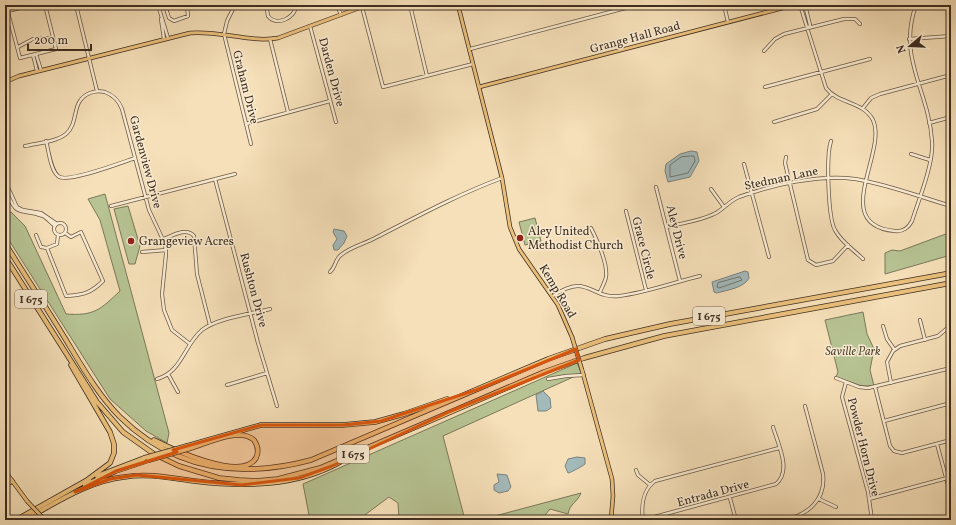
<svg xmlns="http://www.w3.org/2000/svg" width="956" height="525" font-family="Vollkorn,serif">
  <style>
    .green { fill: #b7c393; stroke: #7a785a }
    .water { fill: #a3babb; stroke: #7b827d }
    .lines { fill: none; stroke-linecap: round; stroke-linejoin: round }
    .shore { stroke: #70746e; stroke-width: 1 }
    .minor-casing { stroke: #6c5a46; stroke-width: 4 }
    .major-casing { stroke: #3e2e20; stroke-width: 4.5 }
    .highway-casing { stroke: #3e2e20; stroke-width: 5.5 }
    .minor { stroke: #f9ebd2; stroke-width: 2.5 }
    .major { stroke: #ebc07c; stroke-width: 3 }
    .highway { stroke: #ebc07c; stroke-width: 4 }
    .major-bridge-casing { stroke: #3e2e20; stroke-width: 4.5; stroke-linecap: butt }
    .highway-bridge-casing { stroke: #3e2e20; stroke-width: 5.5; stroke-linecap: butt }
    .major-bridge { stroke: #ebc07c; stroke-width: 3 }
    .highway-bridge { stroke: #ebc07c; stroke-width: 4 }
    .marked { fill: #d7550e; fill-opacity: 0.2; stroke: #d7550e; stroke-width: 3; stroke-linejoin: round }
    .poi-dot { fill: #8f2418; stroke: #f9ebd2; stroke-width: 1.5 }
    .labels { text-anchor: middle; stroke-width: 3; stroke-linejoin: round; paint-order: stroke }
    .shield { fill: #f9ebd2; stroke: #766755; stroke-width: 1 }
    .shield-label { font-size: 11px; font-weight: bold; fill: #3e2e20 }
    .street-label { font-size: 12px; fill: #3e2e20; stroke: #f9ebd2 }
    .poi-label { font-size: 12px; fill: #3e2e20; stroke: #f9ebd2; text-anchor: start }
    .park-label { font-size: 12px; font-style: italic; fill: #564c37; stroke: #f9ebd2 }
  </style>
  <rect width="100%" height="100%" fill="#f6e0b9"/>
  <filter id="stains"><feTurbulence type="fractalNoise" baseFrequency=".005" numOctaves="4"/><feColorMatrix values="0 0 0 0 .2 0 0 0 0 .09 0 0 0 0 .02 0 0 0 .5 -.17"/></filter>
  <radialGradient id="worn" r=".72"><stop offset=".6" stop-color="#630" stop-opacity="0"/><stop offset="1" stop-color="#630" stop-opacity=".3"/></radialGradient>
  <path class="green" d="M105 194 169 433 167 443 146 431 110 399 5 234V214L11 212 25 226 66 314C94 316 100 310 120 291L100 220 88 199Z
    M128 206 140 246 135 264H129L114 209Z
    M535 218 541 241 525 245 519 222Z
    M951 232V255L885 274V253L892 250 900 251Z
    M863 312 867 334 874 349 870 370 874 386H862L836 377 838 372 825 320Z
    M577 363 582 373 443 436 465 520H399L398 503 389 497 358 520H310L303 484Z
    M581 493C577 503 570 503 568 514L550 509 541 520H480Z"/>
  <path class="water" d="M691 151 697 152 699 161 690 177 668 182 665 171 666 164 680 154Z
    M334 229 344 231 347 236 344 243 338 250H334L333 245 337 239 333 232Z
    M745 271 748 272 749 278C744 288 727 290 717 293L714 292 712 282Z
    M543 391 550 398 551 408 546 411H538L536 395Z
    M577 457 585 458V464C583 466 570 473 568 473L565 466 568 459Z
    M497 474 507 475 511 487 508 491 499 493 494 490V485L499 482Z"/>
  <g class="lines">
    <path class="shore" d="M691 156H694L695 161 688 173 670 177V165L681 157Z
      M740 277 742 280 719 288 717 287 718 283Z"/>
    <g class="minor-casing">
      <path id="minor" d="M6 5 20 58 56 49 45 5
        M76 5 97 91
        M158 5 168 38
        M165 5 169 18 174 21 188 16 187 5
        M225 5 233 9
        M235 5 227 21 224 34 251 144
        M270 5 267 10 268 16C276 27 296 18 296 5
        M337 5 341 15
        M410 5 427 76
        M724 5 728 22
        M800 5 826 88C838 104 863 101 873 120 888 152 829 225 895 231 903 232 909 227 912 221 919 199 934 163 932 141 929 91 897 58 916 5
        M805 5 810 25 809 27
        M362 7 383 87 473 64
        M8 11 32 5
        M161 19 164 39
        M310 26 336 122
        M270 39 288 112
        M909 39 951 36
        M18 47 33 39 53 38
        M470 49 637 5
        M764 51 775 39 784 34 844 19H855L860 24
        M36 54 41 70
        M33 55 37 71
        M765 87 870 59
        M863 108 871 98 880 94 951 75
        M774 122 817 109 832 94
        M929 123 951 117
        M246 124 330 101
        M46 141C49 151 50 169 58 176 66 184 123 162 135 158
        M831 141C826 155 828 218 835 230 841 242 854 250 863 259
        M25 146C38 143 56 142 66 134 80 122 70 101 90 93 95 91 100 91 105 92 113 95 119 101 122 109L149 210 165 244 166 254 162 294 164 310 172 330 190 344
        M911 154 930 160
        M786 157 785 163 808 260 816 265 833 261 848 245
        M744 164 769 257
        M215 179 258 343 277 406
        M5 181 17 207 23 210 41 213 57 224
        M656 187 680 281
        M5 188C18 220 17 207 43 216 47 218 51 223 55 226
        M711 189 724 207
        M111 206 235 174
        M626 211 646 290
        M54 229a6 6 0 1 1 12 0a6 6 0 1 1-12 0Z
        M667 227C682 223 700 221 714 214 723 210 729 201 739 197 772 185 819 174 855 179 887 184 920 197 951 206
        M591 228C597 240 608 263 606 277 605 282 602 287 600 292
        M36 235 41 247 47 248
        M58 235 57 244 47 248 66 296C83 295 91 293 103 281L81 232 71 237 65 233
        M164 239C173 235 187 227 194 236L197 274 210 325
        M142 252 166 250
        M330 272C336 267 335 259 341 255 352 246 365 244 377 237 418 216 459 194 502 178
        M553 296C588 272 590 299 619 296 645 293 675 282 700 276
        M920 320 925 340
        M883 326 887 339 894 349
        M168 374 178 392
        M836 378 859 387 868 388 951 368
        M157 379C182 372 184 345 202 330 217 318 251 314 270 309
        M548 379 566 376 584 375
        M846 382 842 397 868 492 872 520
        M891 383 887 362 893 351 900 346 938 336 951 325
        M227 385 267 373
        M875 387 890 446 894 451 902 453 951 440
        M884 421 951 403
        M937 444 951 496
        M636 470 638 475 650 485
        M730 498 736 520
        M819 499 836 507
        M869 499 951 477
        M643 520 776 484C792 471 778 444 773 427
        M643 520C641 506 643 490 655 481L779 448
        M786 520C808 514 826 500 823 474L805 406"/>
    </g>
    <g class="major-casing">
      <path id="major" d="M458 5 502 178 510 227 519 249 558 305 572 337
        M5 82 19 76 190 33C219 30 249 43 278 38L367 5
        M479 87 794 5
        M582 370 612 479 613 496 611 520
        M5 471 27 501"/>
    </g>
    <g class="highway-casing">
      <path id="highway" d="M5 243C24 274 44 304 63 335 80 363 97 394 120 417 174 470 240 479 311 460L548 359 605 339 670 324 951 273
        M5 257 97 402 123 432 154 454 179 466 219 478 239 480 256 481 278 479 320 468 544 372 584 358 664 336 951 283
        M71 365 110 432 114 444V453L110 463 87 480
        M154 440C172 449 242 482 256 458 259 452 258 446 254 440 239 427 208 443 191 448
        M187 446 261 425H343L375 422 404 414 447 399
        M97 476 144 458
        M5 485 12 481
        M85 485 116 471 149 460
        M16 520 89 479
        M24 520C56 503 88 481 124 477 148 473 171 478 194 481 244 487 295 487 340 462"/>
    </g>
    <use href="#minor" class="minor"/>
    <use href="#major" class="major"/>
    <use href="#highway" class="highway"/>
    <g class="major-bridge-casing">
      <path id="major-bridge" d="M572 337 582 370
        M27 501 44 519"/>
    </g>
    <g class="highway-bridge-casing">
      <path id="highway-bridge" d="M144 458 187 446
        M149 460 191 448"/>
    </g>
    <use href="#major-bridge" class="major-bridge"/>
    <use href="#highway-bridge" class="highway-bridge"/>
  </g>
  <path class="marked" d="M576 349 579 360 451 411 332 466 299 478 241 485 137 475 110 479 75 492 116 471 177 452 173 450 261 425H343L381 421 476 390Z"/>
  <g class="poi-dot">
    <circle cx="520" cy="238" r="4"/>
    <circle cx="131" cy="241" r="4"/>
  </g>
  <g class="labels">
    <g class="shield">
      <rect x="15" y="290" width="32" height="18" rx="3"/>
      <rect x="693" y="307" width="32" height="18" rx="3"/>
      <rect x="337" y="445" width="32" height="18" rx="3"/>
    </g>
    <g class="shield-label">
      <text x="31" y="303">I 675</text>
      <text x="709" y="320">I 675</text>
      <text x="353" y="458">I 675</text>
    </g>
    <g class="street-label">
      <text transform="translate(635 37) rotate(-15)" y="4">Grange Hall Road</text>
      <text transform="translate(332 72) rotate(75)" y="4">Darden Drive</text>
      <text transform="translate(246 87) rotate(76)" y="4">Graham Drive</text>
      <text transform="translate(146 162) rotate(75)" y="4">Gardenview Drive</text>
      <text transform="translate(781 178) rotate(-12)" y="4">Stedman Lane</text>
      <text transform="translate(677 232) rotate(76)" y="4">Aley Drive</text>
      <text transform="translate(644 248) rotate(76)" y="4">Grace Circle</text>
      <text transform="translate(254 290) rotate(75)" y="4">Rushton Drive</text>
      <text transform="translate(558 291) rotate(59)" y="4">Kemp Road</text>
      <text transform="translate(864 447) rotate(76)" y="4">Powder Horn Drive</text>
      <text transform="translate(713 493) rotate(-15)" y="4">Entrada Drive</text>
    </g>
    <g class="poi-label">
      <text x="528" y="235">Aley United<tspan x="528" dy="14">Methodist Church</tspan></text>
      <text x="139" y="245">Grangeview Acres</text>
    </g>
    <g class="park-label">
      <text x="853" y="355">Saville Park</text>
    </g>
  </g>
  <rect width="956" height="525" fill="none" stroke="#f6e0b9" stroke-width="20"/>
  <rect x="6" y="6" width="944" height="513" fill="none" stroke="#3e2e20" stroke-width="2"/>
  <rect x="10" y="10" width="936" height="505" fill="none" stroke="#3e2e20"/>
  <g transform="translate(910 46) rotate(251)" stroke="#f9ebd2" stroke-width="3" paint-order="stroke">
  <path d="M0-3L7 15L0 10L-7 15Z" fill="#3e2e20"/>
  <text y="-6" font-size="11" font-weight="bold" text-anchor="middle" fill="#3e2e20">N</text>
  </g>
  <path d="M28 44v6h63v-6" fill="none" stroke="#3e2e20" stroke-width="2"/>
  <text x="34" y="44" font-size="12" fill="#3e2e20" stroke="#f9ebd2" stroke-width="3" paint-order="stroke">200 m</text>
  <rect width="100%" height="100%" filter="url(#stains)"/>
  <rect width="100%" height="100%" fill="url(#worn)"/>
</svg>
